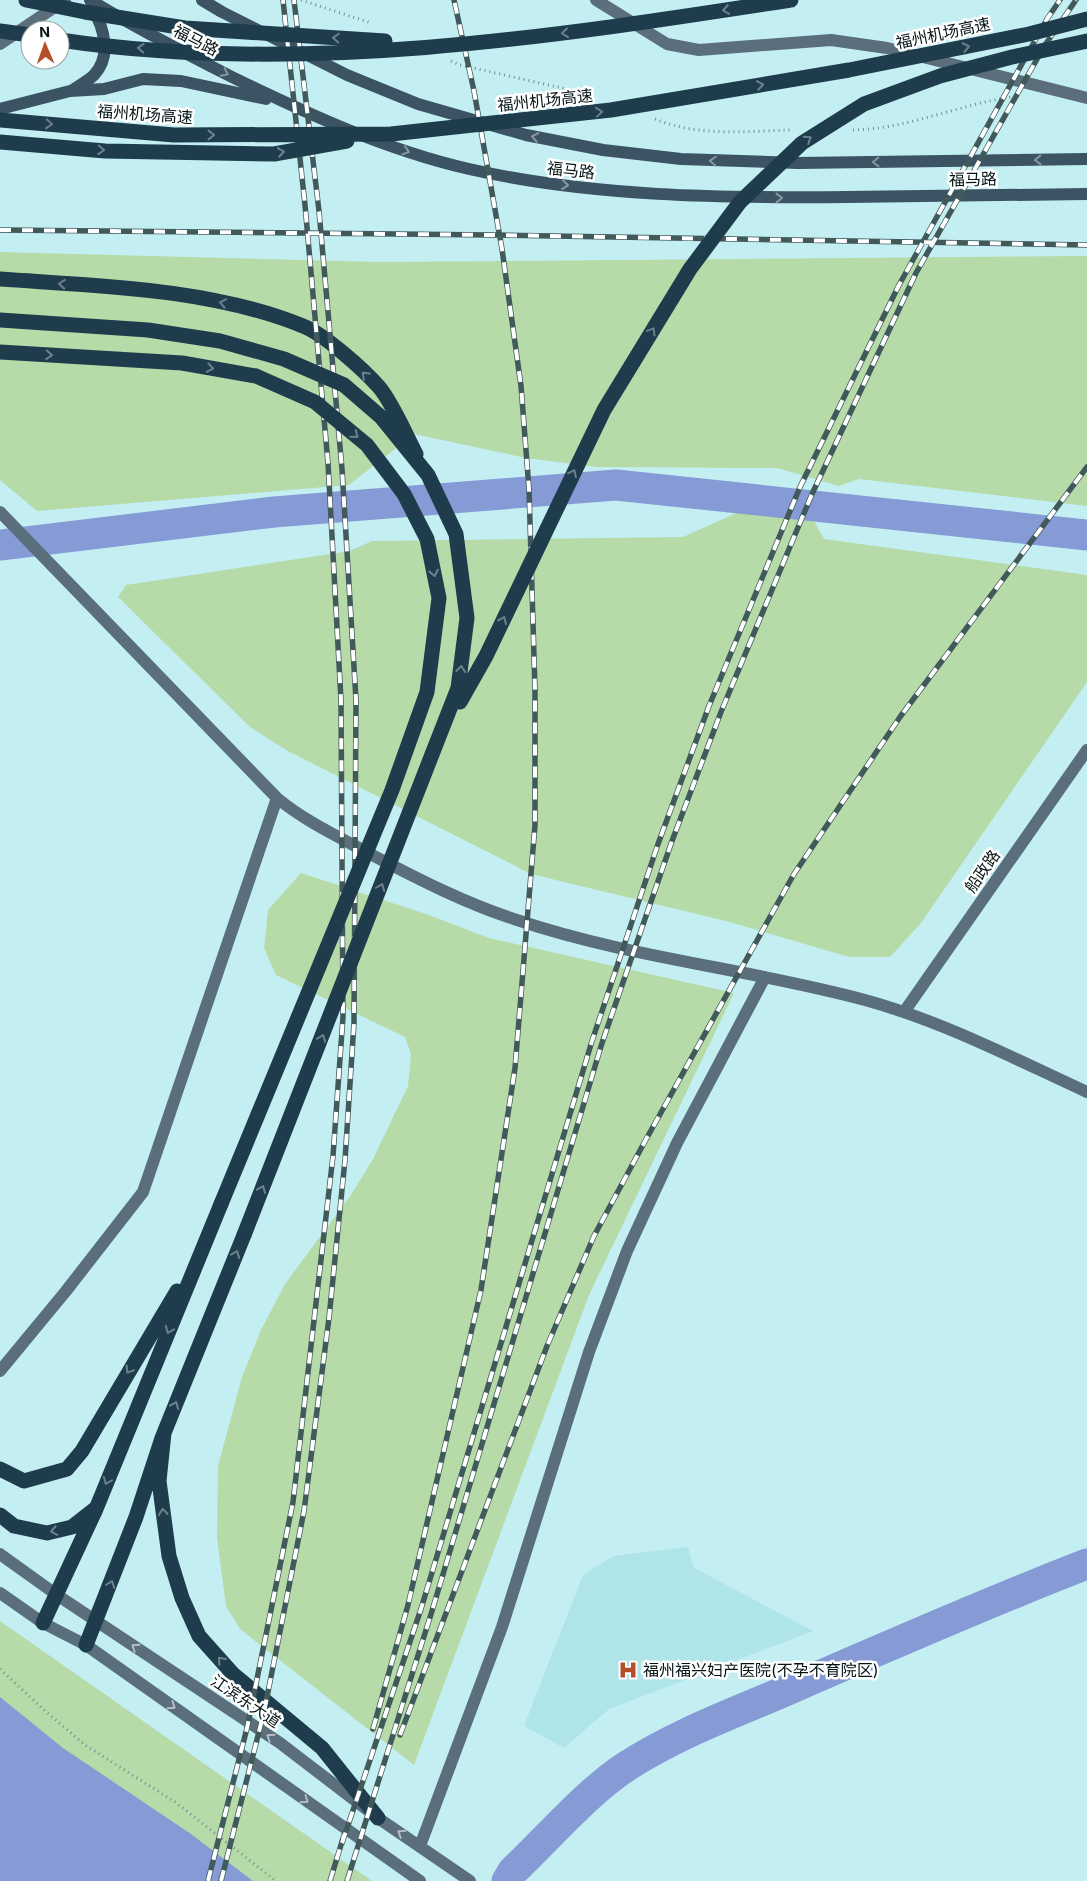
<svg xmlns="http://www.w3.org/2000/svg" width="1087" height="1881" font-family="Inter,'Noto Sans SC',sans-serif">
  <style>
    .built { fill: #afe4e8 }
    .green { fill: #b6dba8 }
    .water { fill: #869bd5 }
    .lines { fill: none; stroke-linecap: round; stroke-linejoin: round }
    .river { stroke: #869bd5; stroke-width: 31 }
    .path { stroke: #6f8f91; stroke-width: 3; stroke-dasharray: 1 4; stroke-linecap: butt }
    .secondary { stroke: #5a6e7b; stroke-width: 12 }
    .primary { stroke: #3b5362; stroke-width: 12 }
    .highway { stroke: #1f3c4d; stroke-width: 15 }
    .rail-casing { stroke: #41595b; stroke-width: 5.5 }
    .rail { stroke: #fff; stroke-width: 4; stroke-dasharray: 11; stroke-linecap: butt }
    .highway-bridge { stroke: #1f3c4d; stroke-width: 15 }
    .oneway { stroke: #6d808b }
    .oneway2 { stroke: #8998a1 }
    .oneway3 { stroke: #b5bec4 }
    .labels { text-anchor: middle; stroke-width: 5; stroke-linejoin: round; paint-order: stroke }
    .street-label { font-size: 16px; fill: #041314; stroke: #fff }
    .poi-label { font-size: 16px; fill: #041314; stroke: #fff; text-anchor: start }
  </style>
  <rect width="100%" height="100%" fill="#c3eff3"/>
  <path class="built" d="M688 1547 694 1568 813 1631 609 1709 564 1748 524 1726 583 1575 613 1556Z"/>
  <path class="green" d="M0 252 380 262 1087 256V506L859 479 839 486 777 468 597 467 526 458 414 434 349 485 37 511 0 480Z
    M741 511 814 521 824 539 1087 575V682L921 923 890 957H849L730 922 531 874 288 751 250 727 118 597 126 585 350 551 372 541 683 537Z
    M301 873 429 915 489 938 734 993 589 1295 414 1765 240 1629 226 1606 217 1538 218 1466 242 1377 261 1330 285 1284 351 1195 373 1159 408 1086 411 1054 405 1037 276 975 264 948 268 910Z
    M0 1621 372 1881H0Z"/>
  <path class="water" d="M0 1697 63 1748 191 1834 253 1881H0Z"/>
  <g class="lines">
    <path class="river" d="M0 545 274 512 616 485 1087 535
      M507 1881 513 1871C548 1838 587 1792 627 1766 681 1731 743 1710 801 1684 896 1643 991 1601 1087 1564"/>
    <path class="path" d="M301 0 371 23
      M451 61 460 65 593 95
      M655 119C698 137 747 131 792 130
      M853 130C909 129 962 103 1018 96
      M0 1669 43 1709 85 1745 175 1802 276 1881"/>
    <path class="secondary" d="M596 0 667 44 699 50 831 40 887 48 1087 98
      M0 44 65 0
      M0 512 277 798C306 822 341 838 374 856 420 880 467 904 517 920 630 958 751 969 865 1000 942 1021 1015 1059 1087 1092
      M904 1012 1087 750
      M0 1371 66 1291 143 1192 277 798
      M0 1554 57 1595 280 1743 378 1818 470 1881
      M0 1593 43 1623 86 1645 420 1881
      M420 1846 502 1627 589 1352 627 1251 677 1143 765 977"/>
    <path class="primary" d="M90 0C136 28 183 52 232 77 308 114 386 150 469 169 593 197 721 198 847 197 927 196 1007 195 1087 194
      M202 0 222 12 347 75 418 104 526 135 603 150 681 159 798 163 1087 159
      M71 91C78 86 88 81 94 75 112 56 104 27 92 8
      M0 109 70 91 104 89 143 79 181 81 266 99"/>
    <path class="highway" d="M0 279C99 286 210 288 303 326 324 334 364 370 379 387 392 402 406 435 416 454
      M164 1433 159 1481 169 1556 182 1598 199 1636 233 1674 322 1748 378 1818
      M0 1469 24 1481 67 1469 82 1451 177 1291
      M0 1515 14 1526 47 1533 72 1527 95 1509
      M43 1623 96 1509 221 1204
      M86 1645 136 1517 162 1438 244 1235"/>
    <g class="rail-casing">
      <path id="rail" d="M0 230 492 235 1087 245
        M373 1729 408 1605 481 1290 515 1068 535 825V690L529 489 521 386 502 249 474 91 454 0
        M400 1735 547 1346 594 1236 644 1143 794 874 900 717 1087 467
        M342 1843 421 1609 592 1041 658 844 709 706 800 487 899 285 1047 19 1060 0
        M208 1881 247 1728 293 1502 333 1156 343 1017 341 700 328 463 305 205 283 0
        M221 1881 264 1712 304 1511 329 1318 345 1160 354 1023 356 700 342 469 319 211 294 0
        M330 1881 344 1835
        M347 1881 432 1611 602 1043 672 841 721 712 812 494 916 273 1045 45 1076 0"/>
    </g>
    <use href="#rail" class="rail"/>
    <path class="highway-bridge" d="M26 0 85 12 185 28 385 41
      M0 31 30 35
      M60 40C301 76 552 37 791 0
      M0 120 174 135 391 134 611 110 849 70 1029 34 1087 19
      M0 142 105 151 274 154 347 141
      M0 320 148 330 220 341 284 359 344 385 381 417 428 475 456 534 467 618 458 688 244 1235
      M0 352 182 363 256 376 315 402 367 445 404 494 427 539 439 598 427 692 392 790 221 1204
      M460 702 486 656 604 410 690 269 740 202 802 143 864 104 940 76 1012 57 1087 41"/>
  </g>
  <defs><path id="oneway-chevron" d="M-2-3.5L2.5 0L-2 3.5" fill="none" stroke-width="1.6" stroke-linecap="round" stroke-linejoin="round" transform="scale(1.25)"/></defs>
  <g class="oneway">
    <use href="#oneway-chevron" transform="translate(726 10) rotate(171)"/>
    <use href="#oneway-chevron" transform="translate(565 33) rotate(174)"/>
    <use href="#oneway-chevron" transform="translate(336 38) rotate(-177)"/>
    <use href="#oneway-chevron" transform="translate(966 47) rotate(-12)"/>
    <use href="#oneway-chevron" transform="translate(141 48) rotate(-177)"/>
    <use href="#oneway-chevron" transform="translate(760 85) rotate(-10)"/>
    <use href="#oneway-chevron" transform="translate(599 112) rotate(-6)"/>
    <use href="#oneway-chevron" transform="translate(49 124) rotate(5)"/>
    <use href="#oneway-chevron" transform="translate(211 135)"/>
    <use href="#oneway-chevron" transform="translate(808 139) rotate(-33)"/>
    <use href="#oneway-chevron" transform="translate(101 150) rotate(4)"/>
    <use href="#oneway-chevron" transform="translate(281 152) rotate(-8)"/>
    <use href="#oneway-chevron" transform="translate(62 284) rotate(-175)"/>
    <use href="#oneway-chevron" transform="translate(223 303) rotate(-169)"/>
    <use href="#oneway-chevron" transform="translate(652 331) rotate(-59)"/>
    <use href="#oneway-chevron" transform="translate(49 355) rotate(4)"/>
    <use href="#oneway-chevron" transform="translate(210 368) rotate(10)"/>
    <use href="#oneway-chevron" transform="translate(365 375) rotate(-137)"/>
    <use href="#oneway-chevron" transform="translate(355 435) rotate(39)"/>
    <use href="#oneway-chevron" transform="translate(573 473) rotate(-64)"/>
    <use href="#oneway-chevron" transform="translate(434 573) rotate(79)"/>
    <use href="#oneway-chevron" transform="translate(503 620) rotate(-65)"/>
    <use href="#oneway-chevron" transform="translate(461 669) rotate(-83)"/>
    <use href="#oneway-chevron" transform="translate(381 887) rotate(-69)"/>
    <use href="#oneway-chevron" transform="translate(322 1038) rotate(-69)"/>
    <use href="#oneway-chevron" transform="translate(262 1189) rotate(-68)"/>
    <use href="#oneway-chevron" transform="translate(236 1254) rotate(-68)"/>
    <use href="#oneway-chevron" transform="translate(169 1330) rotate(112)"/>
    <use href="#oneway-chevron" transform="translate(129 1370) rotate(122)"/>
    <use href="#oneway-chevron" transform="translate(175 1405) rotate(-68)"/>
    <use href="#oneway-chevron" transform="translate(107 1481) rotate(112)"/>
    <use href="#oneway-chevron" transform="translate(163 1512) rotate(-96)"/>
    <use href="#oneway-chevron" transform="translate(54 1531) rotate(169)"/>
    <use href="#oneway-chevron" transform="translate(111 1584) rotate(-69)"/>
    <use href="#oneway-chevron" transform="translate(221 1660) rotate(-132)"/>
  </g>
  <g class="oneway2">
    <use href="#oneway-chevron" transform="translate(225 73) rotate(26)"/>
    <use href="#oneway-chevron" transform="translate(535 137) rotate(-169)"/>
    <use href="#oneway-chevron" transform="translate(406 151) rotate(18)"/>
    <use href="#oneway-chevron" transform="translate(1038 160) rotate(179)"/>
    <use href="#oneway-chevron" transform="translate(713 161) rotate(-177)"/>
    <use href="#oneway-chevron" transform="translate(876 162) rotate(179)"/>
    <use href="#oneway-chevron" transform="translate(565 185) rotate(6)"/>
    <use href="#oneway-chevron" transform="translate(779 198)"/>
  </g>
  <g class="oneway3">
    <use href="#oneway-chevron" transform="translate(135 1647) rotate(-146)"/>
    <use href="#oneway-chevron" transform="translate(172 1706) rotate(35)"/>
    <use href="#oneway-chevron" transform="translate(270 1737) rotate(-146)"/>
    <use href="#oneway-chevron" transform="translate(305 1800) rotate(35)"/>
    <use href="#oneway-chevron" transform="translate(401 1833) rotate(-146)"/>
  </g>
  <defs>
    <g id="hospital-bare" transform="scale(1.5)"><path d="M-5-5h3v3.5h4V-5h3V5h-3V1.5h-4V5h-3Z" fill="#b64e29" stroke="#fff" stroke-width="2.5" paint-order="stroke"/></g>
  </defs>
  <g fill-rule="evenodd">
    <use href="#hospital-bare" x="628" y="1670"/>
  </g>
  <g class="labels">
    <g class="street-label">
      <text transform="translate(943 33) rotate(-12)" y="6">福州机场高速</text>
      <text transform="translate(196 40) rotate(27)" y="6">福马路</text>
      <text transform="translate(545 100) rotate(-6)" y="6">福州机场高速</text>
      <text transform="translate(145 114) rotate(4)" y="6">福州机场高速</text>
      <text transform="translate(571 170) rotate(6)" y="6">福马路</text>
      <text transform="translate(973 179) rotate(-1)" y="6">福马路</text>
      <text transform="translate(982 871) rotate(-55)" y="6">船政路</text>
      <text transform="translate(246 1701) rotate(34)" y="6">江滨东大道</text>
    </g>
    <g class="poi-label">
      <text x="643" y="1676">福州福兴妇产医院(不孕不育院区)</text>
    </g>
  </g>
  <g transform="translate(45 45) rotate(358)"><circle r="24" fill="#ffffff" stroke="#9ba1a1"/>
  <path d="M0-4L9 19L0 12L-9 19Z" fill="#b64e29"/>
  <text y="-8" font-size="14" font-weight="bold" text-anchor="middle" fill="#041314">N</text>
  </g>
</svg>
